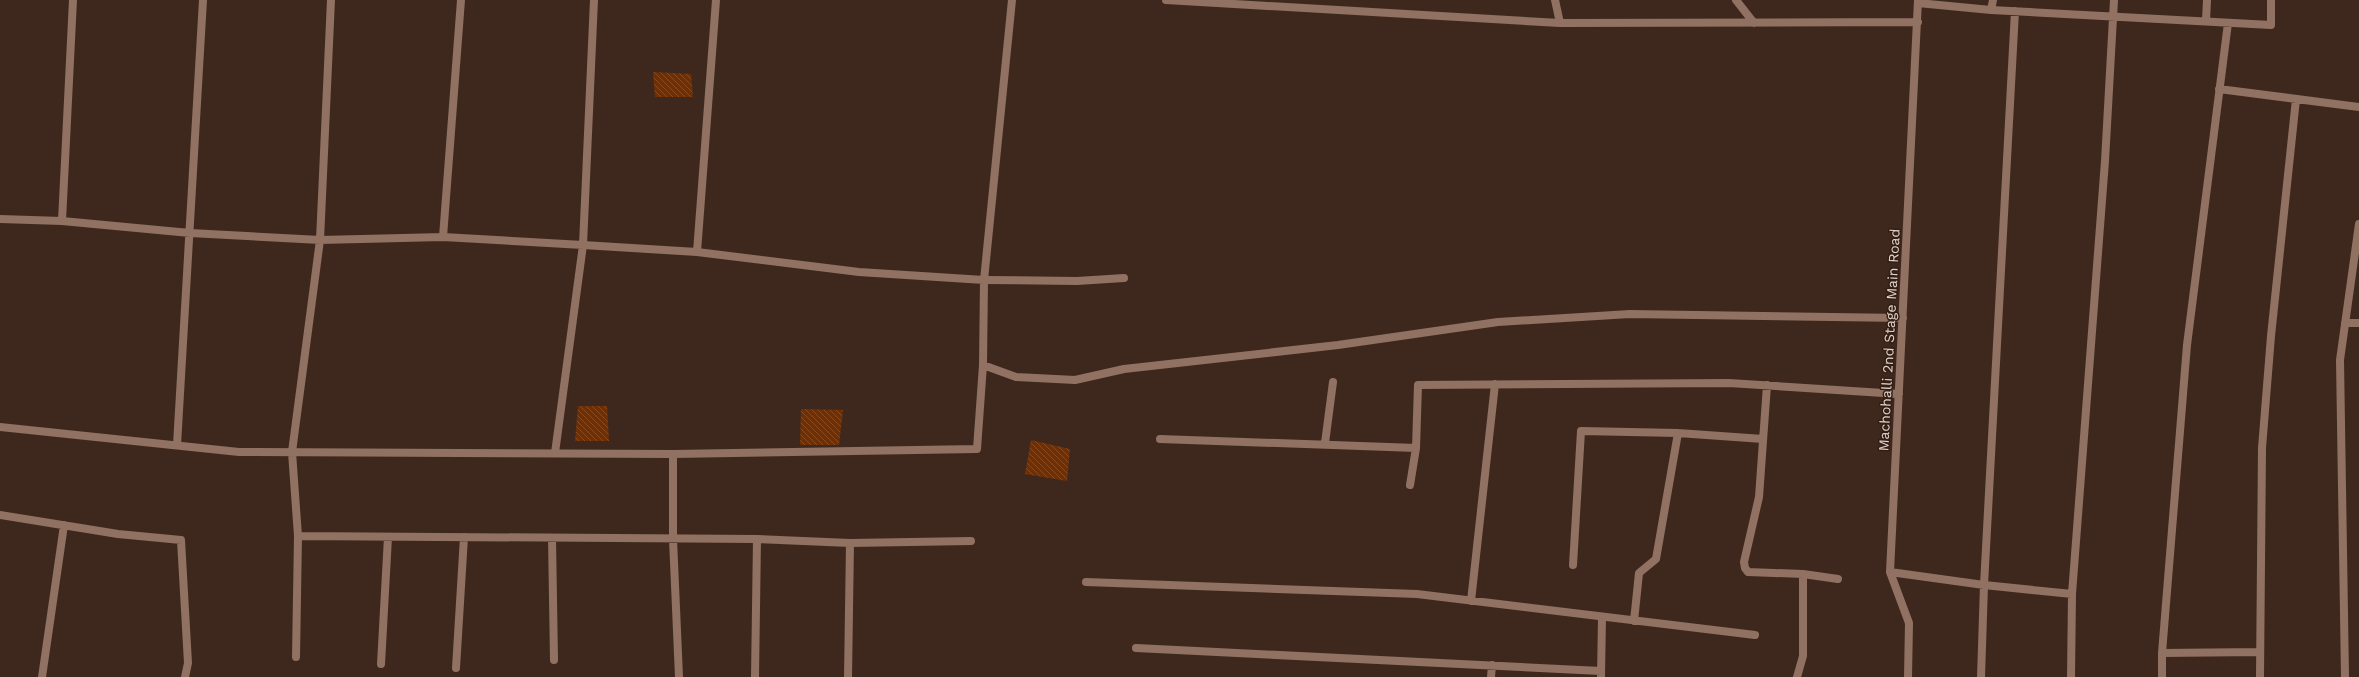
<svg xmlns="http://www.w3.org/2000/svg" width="2359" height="677" font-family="'Work Sans',sans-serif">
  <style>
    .building { fill: url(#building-back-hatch) }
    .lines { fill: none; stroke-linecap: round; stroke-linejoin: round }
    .service { stroke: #917162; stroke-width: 8 }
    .minor { stroke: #917162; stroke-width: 8 }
    .labels { text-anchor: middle; stroke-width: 3; stroke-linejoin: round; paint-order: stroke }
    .street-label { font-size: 14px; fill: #e1d2cb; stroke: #331e13 }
  </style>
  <defs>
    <pattern id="building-back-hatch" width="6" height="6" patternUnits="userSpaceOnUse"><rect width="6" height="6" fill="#6f2f03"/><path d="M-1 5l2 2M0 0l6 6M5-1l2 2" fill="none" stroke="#834c26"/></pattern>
  </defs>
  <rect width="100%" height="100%" fill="#3e281d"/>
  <path class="building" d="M653 72 691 74 693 97H655Z
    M578 406H607L609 441H575Z
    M801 409 843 410 839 445H800Z
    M1031 440 1070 449 1067 481 1025 474Z"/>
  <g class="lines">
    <path class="service" d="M984 280 1077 281 1124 278"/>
    <path class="minor" d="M1166 0 1560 23 1918 22
      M1555 0 1560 23
      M1736 0 1754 23
      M1918 3 1991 10 2271 25V0
      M1991 10 1993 0
      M2206 21 2207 0
      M2219 89 2359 107
      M0 219 62 221 190 233 320 240 443 237 583 245 697 252 859 272 984 280
      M62 221 73 0
      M443 237 461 0
      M697 252 716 0
      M2345 323H2359
      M983 365 1016 377 1075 380 1124 369 1338 345 1498 322 1630 314 1903 318
      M1767 385 1759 497 1744 562 1745 568 1748 572 1803 574 1838 579
      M0 427 239 452 673 454 977 449 983 365 984 280 1012 0
      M1160 439 1416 448
      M1325 443 1333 382
      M177 445 203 0
      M555 453 583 245 594 0
      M673 454V539L679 677
      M1410 485 1416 448 1418 385 1729 383 1899 394
      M0 515 118 534 181 540 188 663 185 677
      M298 536 757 539 850 543 971 541
      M552 538 554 660
      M1573 565 1581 431 1678 433 1763 439
      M1890 572 1984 585 2072 594
      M1086 582 1417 594 1755 635
      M1471 601 1495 384
      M1634 621 1639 573 1656 559 1678 433
      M1136 648 1601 671
      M2162 653 2260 652
      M296 657 298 536 292 452 320 240 331 0
      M381 664 388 537
      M456 668 464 537
      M42 677 64 525
      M755 677 757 539
      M848 677 850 543
      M1491 677 1492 665
      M1601 677 1602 617
      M1797 677 1803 656V574
      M1908 677 1909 623 1890 572 1918 0
      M1981 677 1984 585 2015 11
      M2071 677 2072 594 2105 161 2114 0
      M2162 677V653L2187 345 2228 23
      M2260 677 2262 448 2271 336 2296 99
      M2345 677 2340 360 2359 224"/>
  </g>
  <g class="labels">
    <g class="street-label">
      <text transform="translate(1889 340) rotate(-87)" y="5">Machohalli 2nd Stage Main Road</text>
    </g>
  </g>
</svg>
